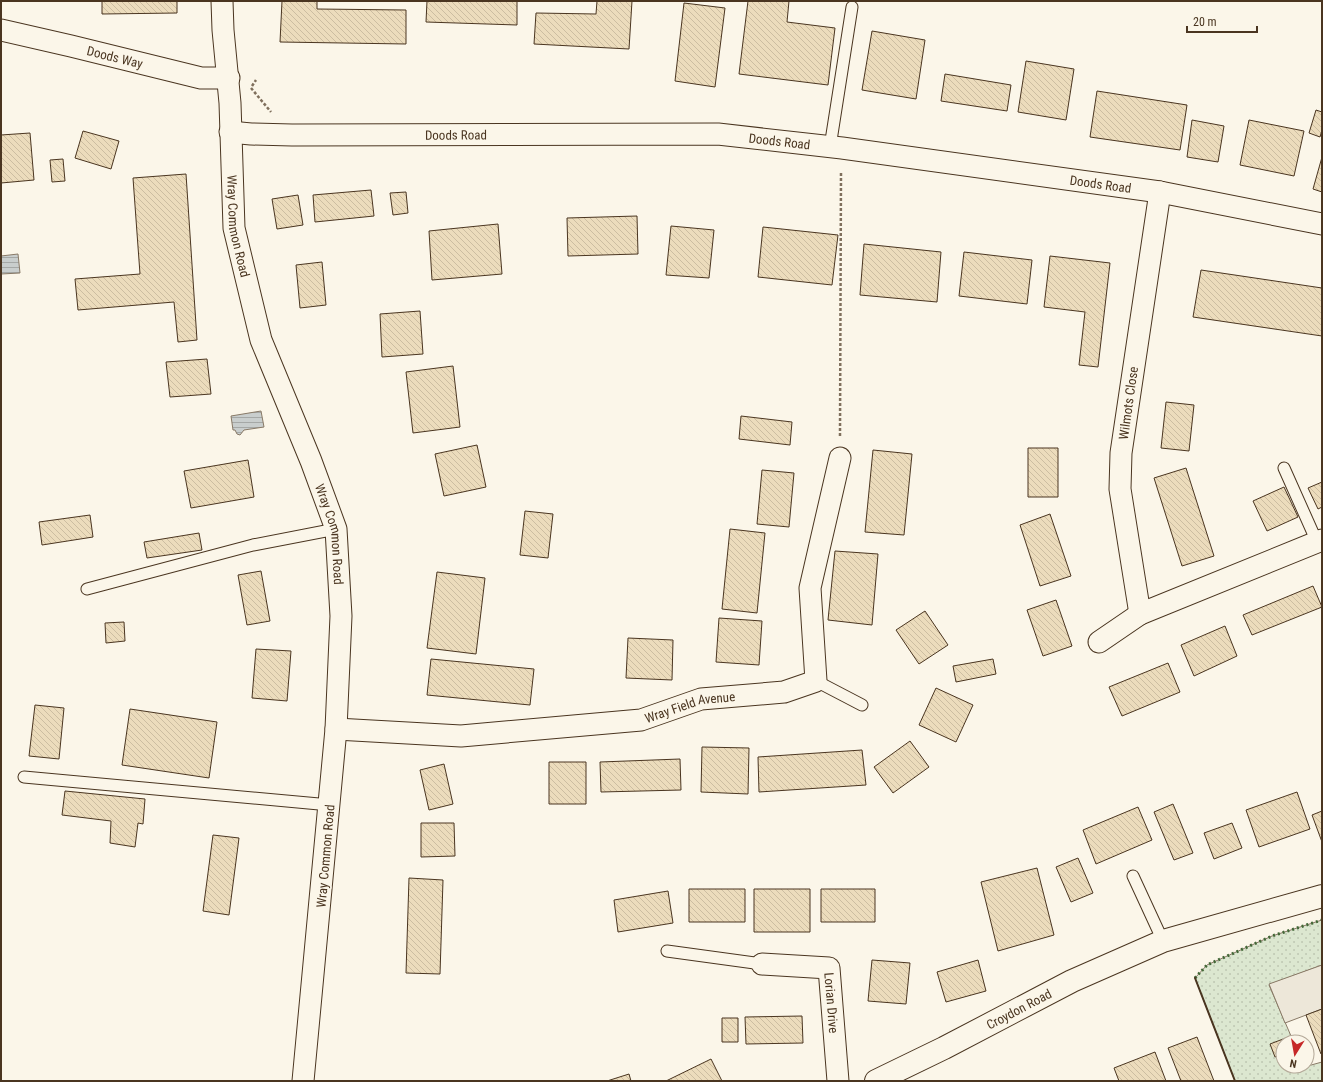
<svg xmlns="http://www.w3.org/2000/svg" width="1323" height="1082" font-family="'Roboto Condensed',sans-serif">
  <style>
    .grass { fill: url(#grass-dots); stroke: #887966 }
    .parking { fill: #ede7d9; stroke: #887966 }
    .water { fill: url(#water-rules); stroke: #887966 }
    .building { fill: url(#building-back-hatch); stroke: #4a3520 }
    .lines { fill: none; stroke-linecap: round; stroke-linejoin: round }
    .lane-casing { stroke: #4a3520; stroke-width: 13 }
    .street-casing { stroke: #4a3520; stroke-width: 23 }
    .primary-casing { stroke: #4a3520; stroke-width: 24 }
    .path { stroke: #7f6f5c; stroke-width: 2.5; stroke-dasharray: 3 2; stroke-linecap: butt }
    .lane { stroke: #fbf6e9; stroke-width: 11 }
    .street { stroke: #fbf6e9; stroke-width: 21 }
    .primary { stroke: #fbf6e9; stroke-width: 22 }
    .hedge { stroke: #436837; stroke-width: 3; stroke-dasharray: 2 3; stroke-linecap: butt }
    .wall { stroke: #4a3520; stroke-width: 2 }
    .labels { text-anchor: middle; stroke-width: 3; stroke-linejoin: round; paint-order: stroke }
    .street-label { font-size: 13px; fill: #4a3520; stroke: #fbf6e9 }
  </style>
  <defs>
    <pattern id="grass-dots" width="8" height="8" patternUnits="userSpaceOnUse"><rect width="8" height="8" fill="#dce7d0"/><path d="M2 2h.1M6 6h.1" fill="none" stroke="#bec7b2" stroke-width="1.8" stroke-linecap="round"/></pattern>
    <pattern id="water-rules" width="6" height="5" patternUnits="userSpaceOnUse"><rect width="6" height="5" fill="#c9cecd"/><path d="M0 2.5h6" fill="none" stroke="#a5a8a6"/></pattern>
    <pattern id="building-back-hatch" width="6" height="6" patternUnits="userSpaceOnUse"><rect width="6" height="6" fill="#ecdcbc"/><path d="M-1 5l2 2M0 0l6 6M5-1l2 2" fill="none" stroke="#ccbda1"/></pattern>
  </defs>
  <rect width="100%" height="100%" fill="#fbf6e9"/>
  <path class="grass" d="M1322 920V965L1269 985 1291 1036 1283 1042V1066H1303L1304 1067 1322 1062V1081H1235L1195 978 1207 965 1272 936Z"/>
  <path class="parking" d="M1322 965V1009L1285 1023 1269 984Z"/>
  <path class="water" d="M18 254 20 273 1 274V256Z
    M261 411 264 427 244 430 240 435 237 434 235 430H233L231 416Z"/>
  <path class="building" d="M102 1H177V13L102 14Z
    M282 1H317V9L406 10V44L280 42Z
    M427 1H517V25L426 22Z
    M597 1H632L629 49 534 44 536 13 596 14Z
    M748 1H789L787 22 835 28 828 85 739 74Z
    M684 3 725 8 715 87 675 81Z
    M872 31 925 40 916 99 862 90Z
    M1026 61 1074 69 1066 120 1018 112Z
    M945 74 1011 85 1007 111 941 101Z
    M1097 91 1187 105 1180 150 1090 137Z
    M1316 110 1322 112V130L1320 137 1309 133Z
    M1192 120 1224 126 1218 162 1187 157Z
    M1249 120 1304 131 1294 176 1240 165Z
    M83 131 119 141 111 169 75 158Z
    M30 133 34 180 1 183V135Z
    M1322 157V192L1313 189Z
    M63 159 65 181 52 182 50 160Z
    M186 174 197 340 178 342 174 302 78 310 75 279 140 274 133 178Z
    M371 190 374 216 315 222 313 195Z
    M406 192 408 213 393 215 390 193Z
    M298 195 303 225 277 229 272 199Z
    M637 216 638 254 568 256 567 218Z
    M498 224 502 274 432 280 429 231Z
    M671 226 714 230 709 278 666 275Z
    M763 227 838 235 832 285 758 277Z
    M864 244 941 252 937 302 860 295Z
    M964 252 1032 260 1027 304 959 296Z
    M1050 256 1110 263 1098 367 1079 365 1085 312 1044 307Z
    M322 262 326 305 300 308 296 265Z
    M1201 270 1322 288V336L1193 317Z
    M420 311 423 354 382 357 380 314Z
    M207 359 211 394 170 397 166 362Z
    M453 366 460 427 413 433 406 372Z
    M1166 402 1194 405 1189 451 1161 448Z
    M741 416 792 422 790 445 739 439Z
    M477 445 486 487 444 496 435 454Z
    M1028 448H1058V497H1028Z
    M873 450 912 454 904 535 865 532Z
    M248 460 254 497 191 508 184 471Z
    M1186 468 1214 556 1182 566 1154 478Z
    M762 470 794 473 789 527 757 524Z
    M1322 482V507L1318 509 1308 488Z
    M1284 487 1298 517 1267 531 1253 501Z
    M525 511 553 514 548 558 520 555Z
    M1050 514 1071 576 1040 586 1020 525Z
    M90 515 93 537 42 545 39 522Z
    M730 529 765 533 757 613 722 609Z
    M199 533 202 550 147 558 144 542Z
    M835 551 878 554 872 625 828 620Z
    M261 571 270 621 247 625 238 575Z
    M437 572 485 578 476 654 427 648Z
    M1313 586 1322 607 1252 635 1243 615Z
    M1056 600 1072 646 1043 656 1027 610Z
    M925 611 948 645 919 664 896 630Z
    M719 618 762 621 759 665 716 662Z
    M124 622 125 641 106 643 105 623Z
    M1225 626 1237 656 1194 676 1181 645Z
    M628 638 673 640 672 680 626 678Z
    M256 649 291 651 287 701 252 698Z
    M431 659 534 669 530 705 427 695Z
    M993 659 996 674 956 682 953 666Z
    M1168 663 1180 692 1122 716 1109 687Z
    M936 688 973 705 956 742 919 725Z
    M35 705 64 708 59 759 29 756Z
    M130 709 217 722 209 778 122 765Z
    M910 741 929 767 893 793 874 767Z
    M702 747 749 748 748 794 701 792Z
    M862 750 866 785 759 792 758 757Z
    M680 759 681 790 601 792 600 762Z
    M549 762H586V804H549Z
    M444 764 453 804 429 810 420 770Z
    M65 791 145 799 143 824 138 823 135 847 110 843 111 821 62 815Z
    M1297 792 1310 829 1259 847 1246 810Z
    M1173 804 1193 853 1174 860 1154 812Z
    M1138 807 1152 840 1096 864 1083 830Z
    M1322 811V842L1312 815Z
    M421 823H454L455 856 421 857Z
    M1232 823 1242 848 1214 859 1204 833Z
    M213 835 239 838 229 915 203 911Z
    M1078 858 1093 893 1071 902 1056 867Z
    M1037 868 1054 935 998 951 981 882Z
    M409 878 443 880 440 974 406 973Z
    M689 889H745V922H689Z
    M754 889H810V932H754Z
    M821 889H875V922H821Z
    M668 891 673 923 618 932 614 900Z
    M872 960 910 963 906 1004 868 1001Z
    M978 960 986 991 946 1002 937 972Z
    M1322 1009V1053L1321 1054 1306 1015Z
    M802 1016 803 1043 746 1044 745 1017Z
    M722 1018H738V1042H722Z
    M1291 1036 1293 1042H1283V1054L1275 1057 1270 1044Z
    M1197 1037 1214 1081H1181L1168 1048Z
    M1155 1052 1166 1081H1119L1114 1068Z
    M711 1059 722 1081H666Z
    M629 1074 631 1081H607Z"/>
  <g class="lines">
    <g class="lane-casing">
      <path id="lane" d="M830 147 852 7
        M1284 468 1317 542
        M87 589 253 545 336 529
        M816 681 862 705
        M24 777 330 805
        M1133 876 1163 941
        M667 951 762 964"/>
    </g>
    <g class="street-casing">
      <g id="street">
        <path id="s1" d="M222 1 223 30 230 103 234 228 261 340 311 461 336 529 341 616 336 729 303 1081"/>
        <path id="s2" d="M1 30 71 46 201 78H229"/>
        <path id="s3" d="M230 132 251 134 292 135 718 134 842 148 1160 192 1322 224"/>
        <path d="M1160 192 1121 453 1120 489 1140 614 1322 540"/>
        <path d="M1099 642 1140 614"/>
        <path id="s4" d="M336 729 461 736 641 720 701 699 784 692 816 681 810 588 840 458"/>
        <path id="s5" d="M762 964 829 968 838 1081"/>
      </g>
    </g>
    <g class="primary-casing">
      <g id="primary">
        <path id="s6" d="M876 1081 944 1048 1072 981 1163 941 1322 896"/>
      </g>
    </g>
    <path class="path" d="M252 86 256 80
      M251 88 271 112
      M840 436 841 171"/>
    <use href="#lane" class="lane"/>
    <use href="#street" class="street"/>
    <use href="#primary" class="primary"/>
    <path class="hedge" d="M1195 978 1207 965 1272 936 1322 920"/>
    <path class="wall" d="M1195 978 1235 1081"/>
  </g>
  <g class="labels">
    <g class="street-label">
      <text dy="5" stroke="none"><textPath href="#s2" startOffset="117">Doods Way</textPath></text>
      <text dy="5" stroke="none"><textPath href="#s3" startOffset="226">Doods Road</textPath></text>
      <text dy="5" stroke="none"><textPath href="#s3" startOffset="550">Doods Road</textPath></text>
      <text dy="5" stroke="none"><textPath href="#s3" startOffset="874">Doods Road</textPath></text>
      <text dy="5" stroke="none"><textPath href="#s1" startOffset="226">Wray Common Road</textPath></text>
      <text transform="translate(1128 403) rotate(-82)" y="5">Wilmots Close</text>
      <text dy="5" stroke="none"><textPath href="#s1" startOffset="550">Wray Common Road</textPath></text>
      <text dy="5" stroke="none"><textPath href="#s4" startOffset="357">Wray Field Avenue</textPath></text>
      <text transform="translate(325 856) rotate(-85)" y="5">Wray Common Road</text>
      <text dy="5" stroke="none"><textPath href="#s5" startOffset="102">Lorian Drive</textPath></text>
      <text dy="5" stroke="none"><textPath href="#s6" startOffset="160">Croydon Road</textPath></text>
    </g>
  </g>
  <rect width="1323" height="1082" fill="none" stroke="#4a3520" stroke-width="4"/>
  <g transform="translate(1295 1054) rotate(191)"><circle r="19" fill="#fbf6e9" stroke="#b4a999"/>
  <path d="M0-3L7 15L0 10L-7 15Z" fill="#c62828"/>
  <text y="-6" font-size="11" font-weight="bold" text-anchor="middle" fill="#4a3520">N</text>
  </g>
  <path d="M1187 26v6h70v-6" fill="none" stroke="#4a3520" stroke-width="2"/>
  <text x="1193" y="26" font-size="12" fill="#4a3520" stroke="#fbf6e9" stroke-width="3" paint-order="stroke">20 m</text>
</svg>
